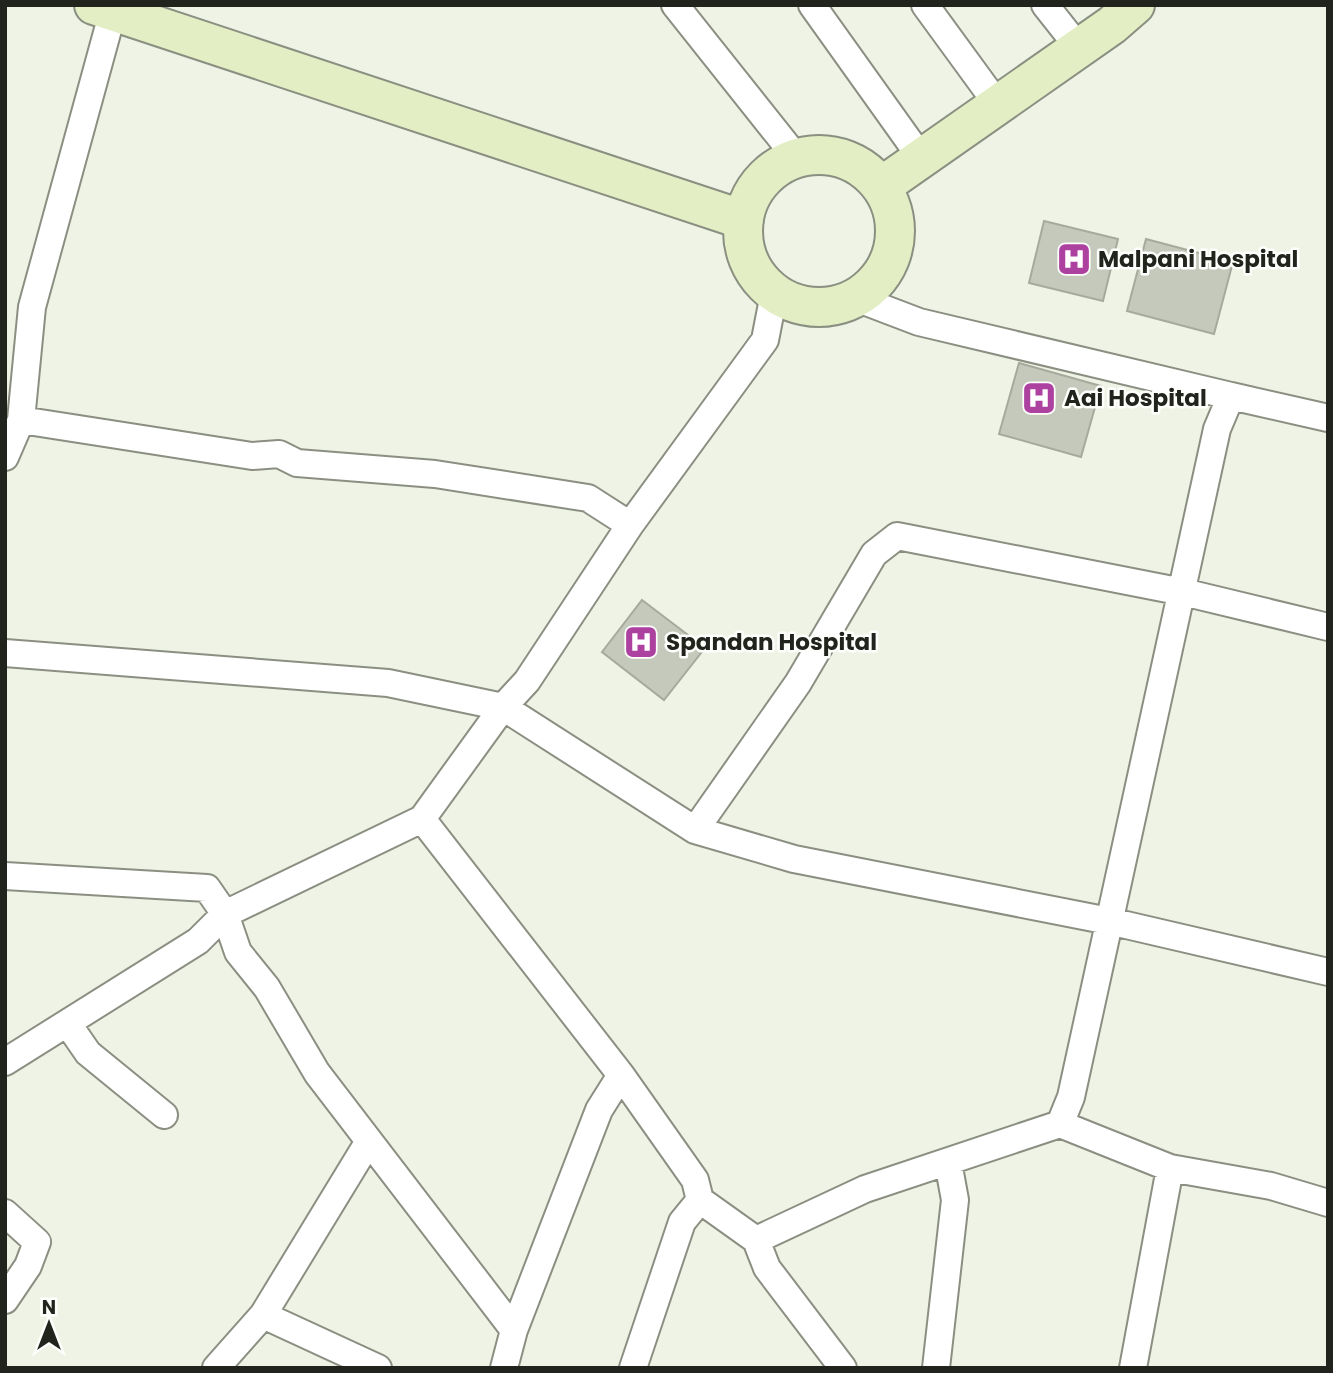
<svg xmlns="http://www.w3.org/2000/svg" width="1333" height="1373" font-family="Poppins,sans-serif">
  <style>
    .building { fill: #c4c9bb; stroke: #a6aa9d; stroke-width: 2 }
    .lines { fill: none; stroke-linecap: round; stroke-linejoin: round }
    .street-casing { stroke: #8b8f82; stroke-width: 30 }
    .secondary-casing { stroke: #8b8f82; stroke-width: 42 }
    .street { stroke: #fff; stroke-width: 26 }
    .secondary { stroke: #e3eec4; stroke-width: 38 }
    .labels { text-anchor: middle; stroke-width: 5; stroke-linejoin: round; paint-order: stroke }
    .poi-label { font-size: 23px; font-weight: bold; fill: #21231d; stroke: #fefffc; text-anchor: start }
  </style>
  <rect width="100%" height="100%" fill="#eef3e5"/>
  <path class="building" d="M1044 221 1118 239 1103 301 1029 283Z
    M1146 239 1233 262 1214 334 1127 311Z
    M1019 363 1101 386 1081 457 999 434Z
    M642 600 705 648 664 700 602 652Z"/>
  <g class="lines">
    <g class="street-casing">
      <path id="street" d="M675 5 796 157
        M812 5 922 159
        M925 5 998 105
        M1045 5 1079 48
        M856 298 919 322 1231 396
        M21 420 252 456 279 454 297 463 435 474 588 498 630 525
        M5 457 21 420 32 307 113 11
        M5 653 388 683 503 707 695 830 794 859 1109 921 1328 972
        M422 819 621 1075 695 1180 700 1200 756 1240 865 1189 1060 1124 1071 1097 1217 429 1231 396 1328 418
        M695 830 798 683 874 554 897 536 1183 592 1328 627
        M5 876 207 888 225 914 238 952 267 988 317 1073 514 1330
        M68 1024 88 1053 164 1115
        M5 1062 198 941 225 914 422 819 503 707 527 681 630 525 765 340 774 294
        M1060 1124 1170 1168 1271 1186 1328 1203
        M5 1213 37 1242 28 1266 5 1300
        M756 1240 767 1268 843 1368
        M263 1315 378 1368
        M216 1368 263 1315 369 1141
        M504 1368 514 1330 599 1110 621 1075
        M633 1368 682 1222 700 1200
        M936 1368 955 1200 948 1162
        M1133 1368 1170 1168"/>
    </g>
    <g class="secondary-casing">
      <path id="secondary" d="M94 5 744 220
        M743 231a76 76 0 1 1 152 0a76 76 0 1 1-152 0Z
        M882 186 1112 25 1135 5"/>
    </g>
    <use href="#street" class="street"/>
    <use href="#secondary" class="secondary"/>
  </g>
  <defs>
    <g id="hospital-square" transform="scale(1.75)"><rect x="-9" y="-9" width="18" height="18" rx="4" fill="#ad41a0" stroke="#fefffc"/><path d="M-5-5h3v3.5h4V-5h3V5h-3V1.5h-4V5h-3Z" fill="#fff"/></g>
  </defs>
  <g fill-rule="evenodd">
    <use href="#hospital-square" x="1074" y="259"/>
    <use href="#hospital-square" x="1039" y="398"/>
    <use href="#hospital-square" x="641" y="642"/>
  </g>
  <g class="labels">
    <g class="poi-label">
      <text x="1098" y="267">Malpani Hospital</text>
      <text x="1064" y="406">Aai Hospital</text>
      <text x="666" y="650">Spandan Hospital</text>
    </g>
  </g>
  <rect width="1333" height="1373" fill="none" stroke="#21231d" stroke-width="14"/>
  <g transform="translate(49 1324)" stroke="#fefffc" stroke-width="5" paint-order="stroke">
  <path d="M0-5L12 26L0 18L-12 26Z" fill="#21231d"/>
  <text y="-10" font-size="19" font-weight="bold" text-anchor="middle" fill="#21231d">N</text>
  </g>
</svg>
